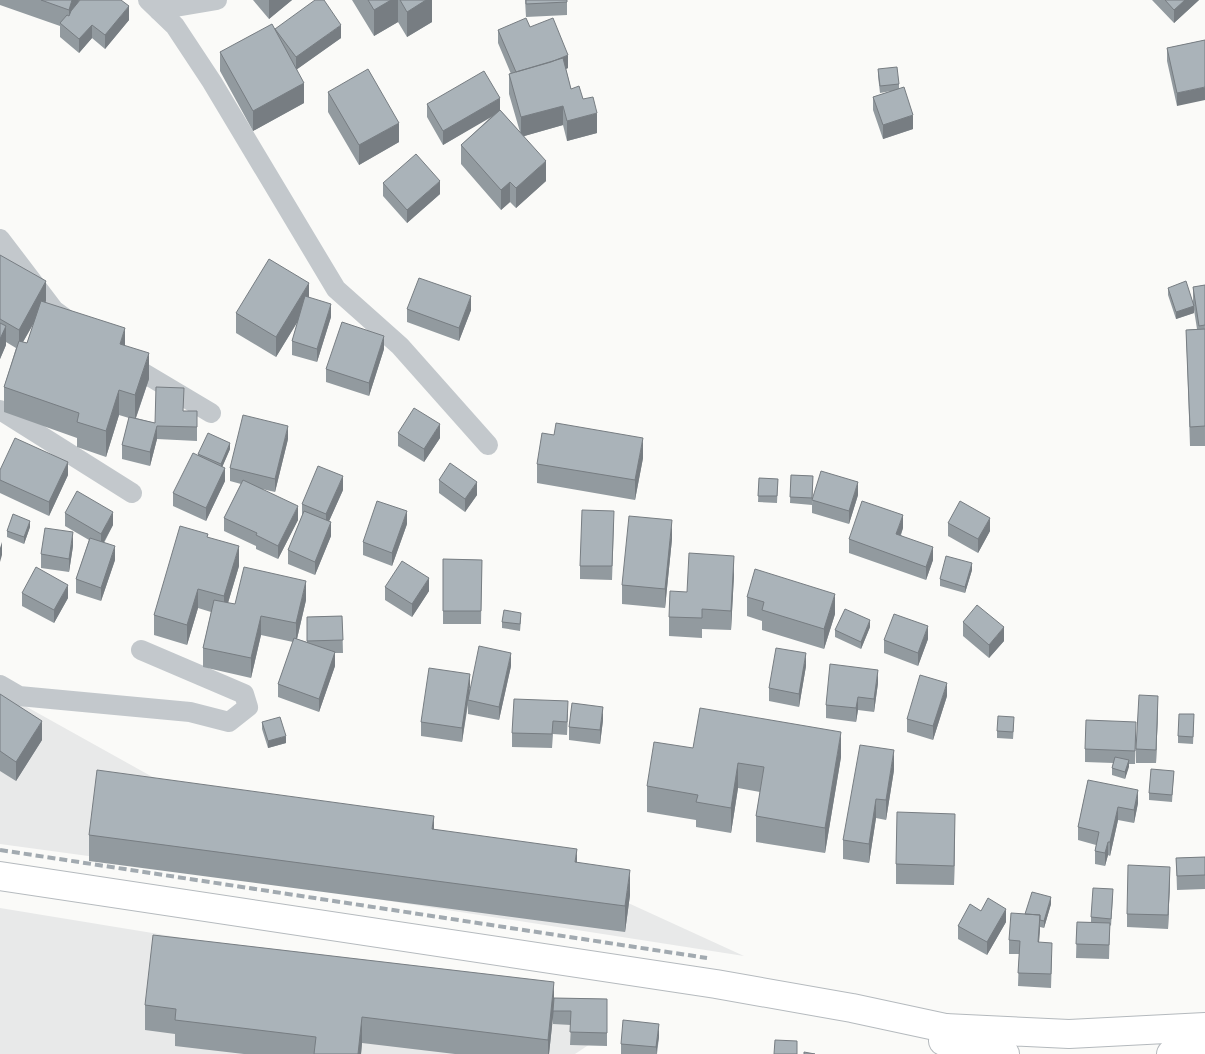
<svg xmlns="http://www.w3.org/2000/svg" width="1205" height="1054" font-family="'Fira Sans Condensed',sans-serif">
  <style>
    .built { fill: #e8e9e9 }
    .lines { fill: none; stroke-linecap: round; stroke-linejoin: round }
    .primary-casing { stroke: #b5babe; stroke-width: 30 }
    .highway-casing { stroke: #b4b9bd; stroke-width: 30 }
    .street { stroke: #c3c8cc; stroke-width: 20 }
    .primary { stroke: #fff; stroke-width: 28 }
    .highway { stroke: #fff; stroke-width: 28 }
    .rail { stroke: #a2aab0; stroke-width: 4; stroke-dasharray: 8 4; stroke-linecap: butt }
    .wall { fill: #929a9f; fill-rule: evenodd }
    .shaded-wall { fill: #777d82 }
    .building { fill: #aab3b9; stroke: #777d82 }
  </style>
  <rect width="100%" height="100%" fill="#fafaf8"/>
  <path class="built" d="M0 692 201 804 482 836 744 956 184 869 0 844Z
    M0 908 605 1007 590 1044 575 1054H0Z"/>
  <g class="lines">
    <g class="primary-casing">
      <path id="primary" d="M0 876 716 984 852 1008 945 1028"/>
    </g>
    <g class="highway-casing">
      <path id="highway" d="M945 1028 1069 1034 1205 1027
        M943 1041 1005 1054
        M1171 1054 1192 1045 1205 1042"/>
    </g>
    <path class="street" d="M148 0 175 26 212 82 336 289 400 346 488 445
      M158 10 217 0
      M0 239 54 310 69 321
      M127 363 211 413
      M0 410 132 493
      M0 685 19 696 190 712 229 722 248 707 244 694 141 650"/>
    <use href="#primary" class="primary"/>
    <use href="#highway" class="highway"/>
    <path class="rail" d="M0 850 707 958"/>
  </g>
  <path class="wall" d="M0 0H79V1L129 20 105 49 92 38 79 53 60 37V26L0 5Z
    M253 0H292L269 19Z
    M352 0H432V22L407 37 398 22 374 36Z
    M525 0H567V15L526 17Z
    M1152 0H1199L1174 23Z
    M530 27 568 68 566 69 571 89 583 99 597 133 567 141 563 125 524 136 546 181 516 208 510 202 501 210 461 164V145L493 115 443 145 427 117V104L500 110 520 132 509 94V74H511L498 43V30Z
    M275 29 341 38 297 69 304 103 253 131 220 71V52L275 30Z
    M1205 40 1177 106 1167 61V48Z
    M878 69 899 84V89L913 129 883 139 873 110V97L891 91 880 93 878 76Z
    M328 92 399 142 359 165 328 112Z
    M383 183 440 194 407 223 383 196Z
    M0 255 46 301 45 302 125 346 149 379 136 418 155 423 184 411 197 424V441L157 439 150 466 122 459V445L129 418 119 415 106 457 77 447V438L4 412V387L16 348 6 342V345L0 359ZM34 323 27 343 23 342Z
    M1205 285V446H1190L1186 330 1197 329 1194 310V313L1176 319 1168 295V288L1193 303V287Z
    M309 297 331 317 317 362 292 355V341L298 321 276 357 236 333V313Z
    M407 309 471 310 459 341 407 322Z
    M384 349 369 396 326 382V369Z
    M398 433 440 438 424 462 398 446Z
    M288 439 275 492 262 489 298 520 278 559 256 549V546L224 531V518L241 484 230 481V468Z
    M230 449 222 467 225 481 206 521 173 506V493L198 455V454Z
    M643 458 635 500 537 483V464Z
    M0 470 68 475 49 516 0 493Z
    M791 475 813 476 812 505 790 503Z
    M759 478 778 479 777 503 758 502Z
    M439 480 477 495 465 512 439 493Z
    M343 490 329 521 331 536 315 575 288 564V550L302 516V504Z
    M858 495 849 524 812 513V500Z
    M65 513 113 525 104 543 115 560 101 601 76 593V579L89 540 65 526Z
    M948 523 990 531 978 553 948 536Z
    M407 524 392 566 363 555V542Z
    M614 524 612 580 580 579V566Z
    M30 527 24 544 7 537V531Z
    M903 528 901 535 933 560 926 580 849 553V539Z
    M208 537 239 566 228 603 235 604 306 600 297 639 307 642V617L342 616 343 653H335V666L319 712 278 697V684L293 642 261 635 251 678 203 667V648L211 612 198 608 187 645 154 635V615Z
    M672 539 665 608 622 604V585Z
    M73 546 69 572 41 568V554Z
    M443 559 482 560 481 624H443Z
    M972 570 965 593 940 586V579Z
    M734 575 731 630 702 629V638L669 636V617L687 592Z
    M385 587 429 591 412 617 385 600Z
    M22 593 68 598 54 623 22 606Z
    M747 597 835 614 824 649 762 630V621L747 616Z
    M521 620 520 631 502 628V622Z
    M963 622 1004 641 989 658 963 636Z
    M870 627 861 649 835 637V630Z
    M928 639 918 666 884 653V640Z
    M511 666 499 720 468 714V705L462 742 421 736V722L470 689Z
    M806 666 799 707 769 701V688Z
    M878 683 874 712 858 710 856 722 826 718V705Z
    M0 694 42 740 16 781 0 771Z
    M947 696 933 740 907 732V719Z
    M1158 709 1156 763H1136V749Z
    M568 714 567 735 553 734 552 748 512 747V733Z
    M603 720 600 744 569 740V727Z
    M1194 721 1193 744 1178 743V736Z
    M262 722 286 743 268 748 262 729Z
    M1014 724 1013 739 997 738V731Z
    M1136 735 1135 764H1129L1125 779 1112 775V768L1113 763 1085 762V749Z
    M693 748 841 757 825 853 756 842V816L760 792 738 788 731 833 696 827V820L647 812V786Z
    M894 770 886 820 876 818 869 863 843 859V840Z
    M1174 771 1172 802 1149 800V793Z
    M1088 780 1138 803 1134 823 1118 820 1110 856 1108 855 1105 866 1095 864V851L1096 845 1078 840V827Z
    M434 829 577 863 630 895 625 932 89 861V835Z
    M955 833 954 885 896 884V864Z
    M1205 857V889L1177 890 1176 858Z
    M1170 880 1168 929 1127 927V914Z
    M1113 896 1111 926 1110 925 1109 959 1076 958 1077 922H1091V917Z
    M1051 904 1044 928 1040 927 1039 942 1052 956 1051 988 1018 986 1019 954H1009V940L1025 914Z
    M981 911 1006 922 987 955 958 939V926Z
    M554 998 607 999V1046L570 1045 571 1025 553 1024V1016L549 1054H455L362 1043 361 1054H244L175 1046V1034L145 1030V1005Z
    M659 1037 657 1054H621V1044Z"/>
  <path class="shaded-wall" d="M72 0H79L69 29V10Z
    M269 0H292L269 19Z
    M391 0H398V22L374 36V10Z
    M426 0H432V22L407 37V12Z
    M1185 0H1199L1174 23V10Z
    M129 6V20L105 49V35Z
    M92 25V38L79 53V39Z
    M341 25V38L296 70V57Z
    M568 55V68L517 89V76Z
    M304 83V103L253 131V111Z
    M1205 87V100L1177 106V93Z
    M500 98V112L443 145V131Z
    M563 106V125L521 137V117Z
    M597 113V133L567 141V121Z
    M913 115V129L883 139V125Z
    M399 123V142L359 165V145Z
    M546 161V181L516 208V188Z
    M440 181V194L407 223V210Z
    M510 182V202L501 210V190Z
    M46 281V301L19 349V330Z
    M309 283V303L276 357V337Z
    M471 296V310L459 341V328Z
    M331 304V317L317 362V349Z
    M1194 306V313L1176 319V312Z
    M6 326V345L0 359V339Z
    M125 328V354L120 344Z
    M384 336V349L369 396V383Z
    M149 353V379L135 420V395Z
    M119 390V415L106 457V431Z
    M440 424V438L424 462V449Z
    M157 426V439L150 466V452Z
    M288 426V439L275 492V479Z
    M643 438V458L635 500V480Z
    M230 443V449L221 470V464Z
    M68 462V475L49 516V502Z
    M225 468V481L206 521V508Z
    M343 476V490L326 528V514Z
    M477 482V495L465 512V499Z
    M858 482V495L849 524V511Z
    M298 506V520L278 559V546Z
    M407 511V524L392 566V553Z
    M113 512V525L101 547V534Z
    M903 515V528L896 547V534Z
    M990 518V531L978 553V539Z
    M672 520V539L665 608V589Z
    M30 521V527L24 544V537Z
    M331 522V536L315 575V562Z
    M73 532V546L69 572V559Z
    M2 542V555L0 562V548Z
    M115 546V560L101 601V588Z
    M239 546V566L224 616V596Z
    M933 547V560L926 580V567Z
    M734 556V575L731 630V611Z
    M972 563V570L965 593V587Z
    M429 578V591L412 617V604Z
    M306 581V600L296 643V623Z
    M68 585V598L54 623V610Z
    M198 589V608L187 645V625Z
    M835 594V614L824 649V629Z
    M261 616V635L251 678V658Z
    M870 620V627L861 649V642Z
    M928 626V639L918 666V653Z
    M1004 627V641L989 658V645Z
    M335 652V666L319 712V699Z
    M511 653V666L499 720V707Z
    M806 653V666L799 707V694Z
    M878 670V683L874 712V699Z
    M470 674V687L468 700 462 742V728Z
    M947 683V696L933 740V726Z
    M1158 696V709L1156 763V750Z
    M858 697V710L856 722V708Z
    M603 707V720L600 744V730Z
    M42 721V740L16 781V762Z
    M841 732V757L825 853V828Z
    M286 736V743L268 748V741Z
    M894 750V770L886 820V800Z
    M1129 760V767L1125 779V772Z
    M738 763V788L731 833V808Z
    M1138 790V803L1134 823V810Z
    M876 799V818L869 863V844Z
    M1118 807V820L1110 856V842Z
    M955 814V833L954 885V866Z
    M434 816V841L432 829Z
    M1108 842V855L1105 866V853Z
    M577 849V874L575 862Z
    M1170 867V880L1168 929V915Z
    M630 870V895L625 932V906Z
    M1051 897V904L1044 928V921Z
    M1006 909V922L987 955V942Z
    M1040 915V928L1038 956V942Z
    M554 982V1008L549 1054H548V1040Z
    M362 1017V1043L361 1054H358Z
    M659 1024V1037L656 1054V1047Z"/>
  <path class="building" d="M41 0H72L69 10Z
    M80 0H121L129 6 105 35 92 25 79 39 60 23 67 15 69 16 71 11Z
    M315 0H324L341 25 296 57 275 29Z
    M368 0H391L374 10Z
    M400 0H426L407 12Z
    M526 0H567V2L526 4Z
    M1165 0H1185L1174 10Z
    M526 18 530 27 553 18 568 55 551 62 516 72 498 30Z
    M272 24 304 83 253 111 220 52Z
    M1205 40V87L1177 93 1167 48Z
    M563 58 571 89 579 86 583 99 593 97 597 113 567 121 563 106 521 117 509 74Z
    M897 67 899 84 880 86 878 69Z
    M368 69 399 123 359 145 328 92Z
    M484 71 500 98 443 131 427 104Z
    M904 87 913 115 883 125 873 97Z
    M500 110 546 161 516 188 510 182 501 190 461 145Z
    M416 154 440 181 407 210 383 183Z
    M0 255 46 281 19 330 0 319Z
    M269 259 309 283 276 337 236 313Z
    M419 278 471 296 459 328 407 309Z
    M1186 281 1194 306 1176 312 1168 288Z
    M1205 285V325L1199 326 1193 287Z
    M305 296 331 304 317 349 292 341Z
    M41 301 125 328 120 344 149 353 135 395 119 390 106 431 77 422 79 413 4 387 19 341 27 343Z
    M342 322 384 336 369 383 326 369Z
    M0 323 6 326 0 339Z
    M1205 329V426L1190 427 1186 330Z
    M156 387 184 388 183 411H197V427L157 426 150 452 122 445 129 417 155 423Z
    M414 408 440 424 424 449 398 433Z
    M243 415 288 426 275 479 230 468Z
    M556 423 643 438 635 480 537 464 542 433 554 435Z
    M208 433 230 443 221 464 198 454Z
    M15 438 68 462 49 502 0 480V470Z
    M193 453 225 468 206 508 173 493Z
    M450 463 477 482 465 499 439 480Z
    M318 466 343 476 326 514 302 504Z
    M821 471 858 482 849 511 812 500Z
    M791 475 813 476 812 498 790 497Z
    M759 478 778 479 777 496H758Z
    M243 480 298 506 278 546 256 535 257 533 224 518Z
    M77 491 113 512 101 534 65 513Z
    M377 501 407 511 392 553 363 542Z
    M862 501 903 515 896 534 933 547 926 567 849 539Z
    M960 501 990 518 978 539 948 523Z
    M582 510 614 511 612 566H580Z
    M304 511 331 522 315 562 288 550Z
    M13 514 30 521 24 537 7 531Z
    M629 516 672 520 665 589 622 585Z
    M180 526 208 534 207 537 239 546 224 596 198 589 187 625 154 615Z
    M45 528 73 532 69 559 41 554Z
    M90 538 115 546 101 588 76 579Z
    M689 553 734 556 731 611 702 609V618L669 617 670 591 687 592Z
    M946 556 972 563 965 587 940 579Z
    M443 559 482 560 481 611H443Z
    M402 561 429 578 412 604 385 587Z
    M36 567 68 585 54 610 22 593Z
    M244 567 306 581 296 623 261 616 251 658 203 648 214 600 235 604Z
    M755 569 835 594 824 629 762 610 764 602 747 597Z
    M977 605 1004 627 989 645 963 622Z
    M845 609 870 620 861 642 835 630Z
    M504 610 521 613 520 624 502 622Z
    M894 614 928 626 918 653 884 640Z
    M342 616 343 640 307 641V617Z
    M294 638 335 652 319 699 278 684Z
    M479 646 511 653 499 707 468 700Z
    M776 648 806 653 799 694 769 688Z
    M830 664 878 670 874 699 858 697 856 708 826 705Z
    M429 668 470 674 462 728 421 722Z
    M920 675 947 683 933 726 907 719Z
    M0 694 42 721 16 762 0 751Z
    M1139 695 1158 696 1156 750 1136 749Z
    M514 699 568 701 567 722 553 721 552 734 512 733Z
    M572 703 603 707 600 730 569 727Z
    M700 708 841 732 825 828 756 816 764 767 738 763 731 808 696 802 698 795 647 786 654 742 693 748Z
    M1179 714H1194L1193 737 1178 736Z
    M998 716 1014 717 1013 732 997 731Z
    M280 717 286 736 268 741 262 722Z
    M1086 720 1136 722 1135 751 1085 749Z
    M860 745 894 750 886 800 876 799 869 844 843 840Z
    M1115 757 1129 760 1125 772 1112 768Z
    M1151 769 1174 771 1172 795 1149 793Z
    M97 770 434 816 432 829 577 849 575 862 630 870 625 906 89 835Z
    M1088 780 1138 790 1134 810 1118 807 1110 842H1108L1105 853 1095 851 1099 832 1078 827Z
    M897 812 955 814 954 866 896 864Z
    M1205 857V875L1177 876 1176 858Z
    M1128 865 1170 867 1168 915 1127 914Z
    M1093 888 1113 889 1111 919 1091 917Z
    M1032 892 1051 897 1044 921 1040 920V915L1025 914Z
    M988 898 1006 909 987 942 958 926 970 904 981 911Z
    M1011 913 1040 915 1038 942 1052 943 1051 974 1018 973 1020 941 1009 940Z
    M1077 922 1110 923 1109 945 1076 944Z
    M153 935 554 982 548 1040 362 1017 358 1054H314L316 1037 175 1020 176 1009 145 1005Z
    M554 998 607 999V1033L570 1032 571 1011H553Z
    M623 1020 659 1024 656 1047 621 1044Z
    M775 1040 797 1041V1054H774Z
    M804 1052 815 1054H804Z"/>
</svg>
